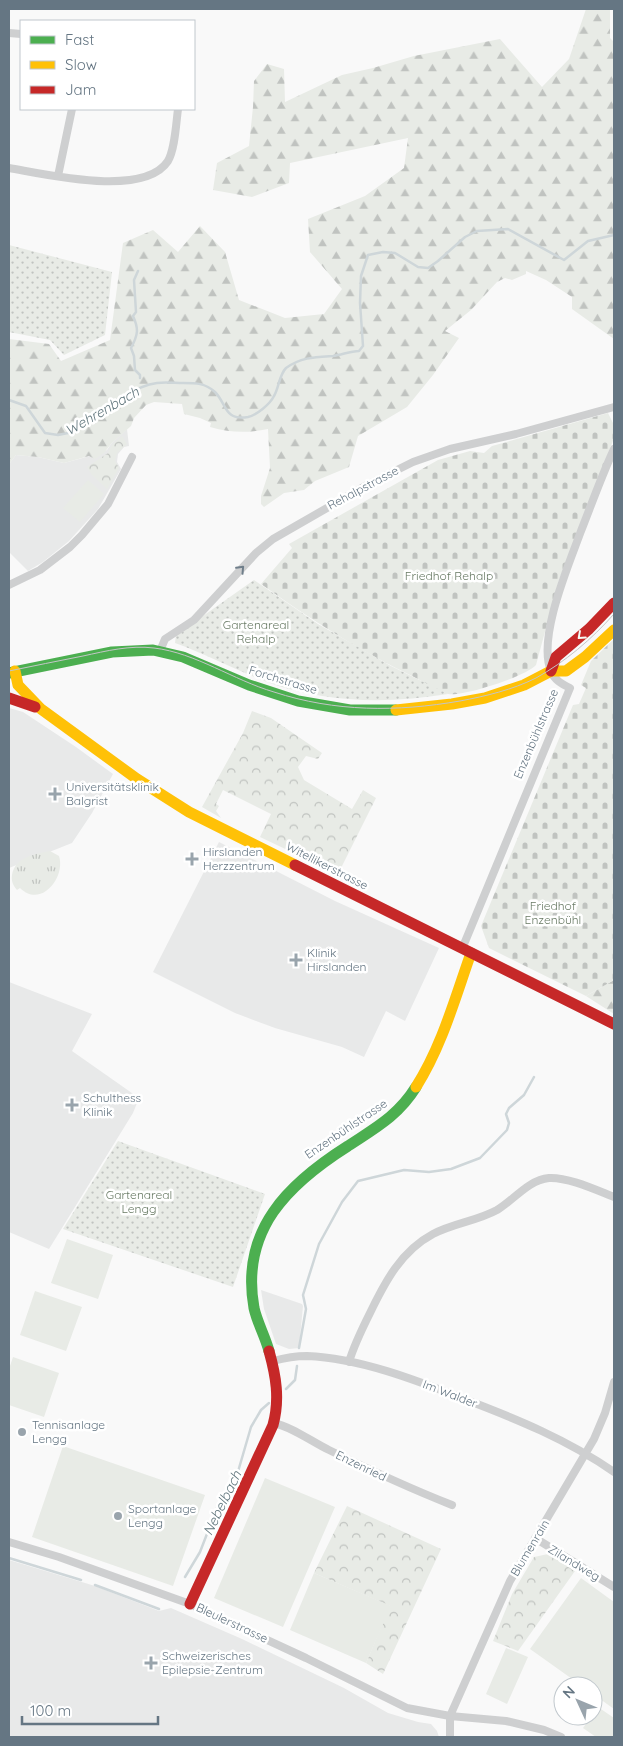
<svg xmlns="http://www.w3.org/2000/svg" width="623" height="1746" font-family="Quicksand,sans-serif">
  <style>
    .built { fill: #e8e9e9 }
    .grass { fill: url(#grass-tufts) }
    .forest { fill: url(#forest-firs) }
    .cemetery { fill: url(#cemetery-stones) }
    .park { fill: url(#park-crowns) }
    .garden { fill: url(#garden-dots) }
    .pitch { fill: #e8ebe6 }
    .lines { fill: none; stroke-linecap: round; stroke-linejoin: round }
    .stream { stroke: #ced6d9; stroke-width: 2.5 }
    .street { stroke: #cecfd0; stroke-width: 8 }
    .fast { stroke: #4caf50; stroke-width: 11 }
    .slow { stroke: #ffc107; stroke-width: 11 }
    .jam { stroke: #c62828; stroke-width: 11 }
    .tram { stroke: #c3c5c6; stroke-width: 1 }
    .oneway { stroke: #707f8b }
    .oneway2 { stroke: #f6fbf6 }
    .poi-dot { fill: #99a4ac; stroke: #fff; stroke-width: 2 }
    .labels { text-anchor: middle; stroke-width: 5; stroke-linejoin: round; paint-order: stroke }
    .street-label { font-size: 12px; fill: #657683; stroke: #fff }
    .park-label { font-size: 12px; fill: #687a64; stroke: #fff }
    .poi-label { font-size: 12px; fill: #657683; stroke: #fff; text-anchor: start }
    .water-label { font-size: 14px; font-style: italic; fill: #60757c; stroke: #fff }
  </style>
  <defs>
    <pattern id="grass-tufts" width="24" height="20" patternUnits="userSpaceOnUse" patternTransform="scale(1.25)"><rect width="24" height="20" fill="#e8ebe6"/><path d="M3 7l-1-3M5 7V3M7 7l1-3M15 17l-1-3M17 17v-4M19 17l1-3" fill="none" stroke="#c0c3c0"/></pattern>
    <pattern id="forest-firs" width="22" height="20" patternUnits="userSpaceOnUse" patternTransform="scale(1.25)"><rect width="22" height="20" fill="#e8ebe6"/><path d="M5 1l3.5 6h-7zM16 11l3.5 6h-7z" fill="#c0c3c0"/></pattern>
    <pattern id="cemetery-stones" width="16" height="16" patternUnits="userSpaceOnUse" patternTransform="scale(1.25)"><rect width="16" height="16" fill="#e8ebe6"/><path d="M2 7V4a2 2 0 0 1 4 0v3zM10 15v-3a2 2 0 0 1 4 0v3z" fill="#c0c3c0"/></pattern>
    <pattern id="park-crowns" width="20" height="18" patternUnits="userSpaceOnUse" patternTransform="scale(1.25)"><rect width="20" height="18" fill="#e8ebe6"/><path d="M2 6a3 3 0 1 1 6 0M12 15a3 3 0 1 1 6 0" fill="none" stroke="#c0c3c0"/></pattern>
    <pattern id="garden-dots" width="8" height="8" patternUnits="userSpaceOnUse" patternTransform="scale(1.25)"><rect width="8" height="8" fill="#e8ebe6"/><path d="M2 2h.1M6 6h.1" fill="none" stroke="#c0c3c0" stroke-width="1.8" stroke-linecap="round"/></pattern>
  </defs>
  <rect width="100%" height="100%" fill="#f9f9f9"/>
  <path class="built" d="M127 429 129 446 124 447 118 454 117 462 121 469 98 509 69 541 43 562 28 571 9 552V464L16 455 38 457 64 463 90 456 107 450 111 444Z
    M9 708 23 712 76 747 113 774 92 813 72 843 9 868Z
    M219 842 335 901 439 948 405 1021 386 1011 364 1057 342 1047 275 1028 235 1013 153 972Z
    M9 982 92 1014 72 1051 139 1098 133 1113 49 1249 9 1232Z
    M261 1290 302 1304 303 1306 299 1348 289 1349 276 1344 264 1309Z
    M9 1560 95 1586 159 1611 171 1608 242 1639 344 1688 388 1713 418 1722 431 1724 437 1731 439 1737H9Z"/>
  <path class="grass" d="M50 851 59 856C66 877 41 909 20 888L17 890C13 885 11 881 12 875 15 857 35 854 50 851Z"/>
  <path class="forest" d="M586 9H610V38L614 42V339L572 309V297L546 280 526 271V274L512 280 505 278 497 282 471 310 445 331 459 338 433 375 407 407 358 436 349 467 315 481 304 490 284 493 264 507 261 504V496L270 468 268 429C247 433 232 433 210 427L211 423 200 418 184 414 182 404 154 402 146 405 134 418 131 426 111 444 104 453 95 459 89 456 64 463 38 457 16 455 9 464V339L49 344 61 361 110 340 123 243 153 230 178 252 200 226 225 252 239 300 285 318 324 314 342 289 310 252 308 219 365 196 404 168 408 138 290 163 289 183 252 197 213 190 217 163 249 146 253 107 254 81 267 64 284 69 285 102 342 75 373 68 414 56 500 39 542 87 569 59Z
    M614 980V1014L586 996Z"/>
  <path class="cemetery" d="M608 413 614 425V438L559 580 536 665C525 677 462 697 448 694 436 691 424 682 414 677 360 651 310 619 261 584L292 548 289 544 438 460 470 451 484 453 492 446Z
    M614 639V980L586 996 489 948 481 926 573 705 579 704 586 688 581 685 591 661Z"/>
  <path class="park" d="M122 436 127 444 117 453 115 461 119 468 107 489 92 475 87 467 108 453 112 445Z
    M252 711 271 718 322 753 318 759 306 756 298 767 304 780 352 809 363 790 376 798 338 874 260 837 271 814 223 790 216 804 219 806 216 811 221 818 202 807 243 733Z
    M347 1506 441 1549 383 1674 366 1663 390 1606 314 1573Z
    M548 1554 575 1571 518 1651 493 1641 512 1594 534 1557Z"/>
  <path class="garden" d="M9 245 112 272 105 335 64 355 50 340 9 332Z
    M254 580 318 624 391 666 448 694C387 704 325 703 267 682 235 670 206 654 175 643L176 635Z
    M118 1141 265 1194 233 1287 63 1229Z"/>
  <path class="pitch" d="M88 480 104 494 80 522 63 508Z
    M67 1239 113 1255 98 1299 51 1283Z
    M35 1291 82 1307 66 1351 20 1335Z
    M13 1357 59 1373 44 1417 9 1405V1369Z
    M63 1446 205 1495 173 1586 32 1537Z
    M265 1478 335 1507 283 1627 214 1598Z
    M314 1573 391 1606 366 1663 290 1630Z
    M581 1578 614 1602V1709L593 1694V1686H582L530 1649Z
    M506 1648 528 1657 507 1704 486 1694Z
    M598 1707 614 1718V1737H596L583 1728Z"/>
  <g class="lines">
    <path class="stream" d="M138 271 134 280 136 312 133 316C139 329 138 335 131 348L134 356 135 370 140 375V378
      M9 400 26 406 45 433 58 435 68 433C93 417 128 387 157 383 165 382 175 383 183 383 196 383 205 383 215 392 227 404 224 421 248 417 257 415 270 404 274 396 279 388 279 375 286 368 301 357 316 357 333 356 342 355 350 351 359 351L363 346 360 303 361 276 368 255 383 252 395 253 418 267 428 268 438 261 465 237 477 231 508 229 564 260 588 241 614 235
      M299 1348 306 1309 303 1295 319 1244 342 1202 358 1181 404 1170 429 1172 451 1169 480 1158 507 1130 509 1123 506 1114 509 1108 524 1095 534 1077
      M286 1389 295 1380 297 1366
      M9 1558 81 1580
      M185 1577 200 1552 217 1508 237 1475 251 1427 261 1410 269 1403
      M95 1585 159 1609"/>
    <path class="street" d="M9 33 21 34
      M9 168C45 174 144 198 168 161 175 149 176 124 178 109
      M58 176 72 109
      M9 585 40 570 70 547 82 535 108 504 132 457
      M160 651 165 639 194 620 256 553 273 539 367 485 413 462 450 449 516 434 614 407
      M462 949 570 688C562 684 554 680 551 671 537 638 569 564 581 531 592 503 602 475 614 449
      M273 1361C284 1358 295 1356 307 1356 359 1358 416 1380 464 1399 517 1419 568 1440 614 1472
      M349 1362C354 1345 362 1329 370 1313 385 1282 401 1251 433 1234 454 1223 477 1221 497 1210 514 1200 528 1180 549 1178 568 1177 596 1190 614 1197
      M273 1423C291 1426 312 1442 329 1450 370 1470 409 1488 452 1505
      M535 1538 614 1587
      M9 1542 59 1557 190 1604 306 1658 407 1708 450 1716 506 1721 544 1730 561 1737
      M450 1737V1716L510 1581 594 1439 605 1413 614 1382"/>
    <path class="fast" d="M9 673 112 652 153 650 183 657 249 685 298 701 350 710H396
      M269 1351C265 1336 257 1322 254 1308 240 1230 288 1184 348 1146 375 1128 398 1116 416 1087"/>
    <path class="slow" d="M15 671 18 685 41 709 137 779 189 812 295 865
      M396 710 452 704 485 698 524 685 551 671H566L585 657 614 630
      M416 1087C442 1046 455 998 471 953"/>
    <path class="jam" d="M551 671 556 657 589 629 614 603
      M9 698 35 707
      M295 865 614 1024
      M190 1604 273 1425C280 1399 276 1376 269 1351"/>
    <path class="tram" d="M9 671C33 666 58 661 83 656 106 651 130 645 154 648 196 653 233 680 274 692 335 712 397 712 460 701 486 696 512 690 536 678 565 662 592 639 614 614"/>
  </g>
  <defs><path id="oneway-chevron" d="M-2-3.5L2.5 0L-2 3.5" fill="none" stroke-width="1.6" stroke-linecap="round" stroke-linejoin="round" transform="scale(1.25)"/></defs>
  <use class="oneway" href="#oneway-chevron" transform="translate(241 569) rotate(-47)"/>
  <use class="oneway2" href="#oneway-chevron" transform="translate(581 636) rotate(138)"/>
  <g class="poi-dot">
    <path d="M52.5 786.5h5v5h5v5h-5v5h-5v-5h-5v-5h5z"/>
    <path d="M189.5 851.5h5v5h5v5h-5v5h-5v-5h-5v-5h5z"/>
    <path d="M293.5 952.5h5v5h5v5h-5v5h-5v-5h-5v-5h5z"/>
    <path d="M69.5 1097.5h5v5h5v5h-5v5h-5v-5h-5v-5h5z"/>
    <circle cx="22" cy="1432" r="5"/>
    <circle cx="118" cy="1516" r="5"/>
    <path d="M148.5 1655.5h5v5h5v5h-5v5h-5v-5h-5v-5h5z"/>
  </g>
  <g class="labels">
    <g class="street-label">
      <text transform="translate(363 488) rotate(-28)" y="4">Rehalpstrasse</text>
      <text transform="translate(283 680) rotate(17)" y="4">Forchstrasse</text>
      <text transform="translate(536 734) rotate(-67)" y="4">Enzenbühlstrasse</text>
      <text transform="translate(327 866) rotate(27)" y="4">Witellikerstrasse</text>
      <text transform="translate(346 1129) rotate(-34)" y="4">Enzenbühlstrasse</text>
      <text transform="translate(450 1394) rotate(21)" y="4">Im Walder</text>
      <text transform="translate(361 1466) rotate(26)" y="4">Enzenried</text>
      <text transform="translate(530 1548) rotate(-59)" y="4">Blumenrain</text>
      <text transform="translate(574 1563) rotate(31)" y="4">Zilandweg</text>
      <text transform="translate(232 1623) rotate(25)" y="4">Bleulerstrasse</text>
    </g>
    <g class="park-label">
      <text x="449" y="580">Friedhof Rehalp</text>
      <text x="256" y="629">Gartenareal<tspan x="256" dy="14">Rehalp</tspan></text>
      <text x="553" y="910">Friedhof<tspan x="553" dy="14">Enzenbühl</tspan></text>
      <text x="139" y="1199">Gartenareal<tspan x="139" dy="14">Lengg</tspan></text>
    </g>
    <g class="poi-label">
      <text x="66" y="791">Universitätsklinik<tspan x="66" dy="14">Balgrist</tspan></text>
      <text x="203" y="856">Hirslanden<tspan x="203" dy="14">Herzzentrum</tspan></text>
      <text x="307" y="957">Klinik<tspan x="307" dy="14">Hirslanden</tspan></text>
      <text x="83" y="1102">Schulthess<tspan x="83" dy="14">Klinik</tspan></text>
      <text x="32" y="1429">Tennisanlage<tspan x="32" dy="14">Lengg</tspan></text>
      <text x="128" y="1513">Sportanlage<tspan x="128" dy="14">Lengg</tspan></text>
      <text x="162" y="1660">Schweizerisches<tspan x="162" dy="14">Epilepsie-Zentrum</tspan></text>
    </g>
    <g class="water-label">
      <text transform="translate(102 411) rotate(-30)" y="5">Wehrenbach</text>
      <text transform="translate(222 1503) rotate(-64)" y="5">Nebelbach</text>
    </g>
  </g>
  <rect width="623" height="1746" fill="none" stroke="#657683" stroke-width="20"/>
  <rect x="20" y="20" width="175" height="90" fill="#ffffff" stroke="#c1c8cd"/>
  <rect x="30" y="36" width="25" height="8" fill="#4caf50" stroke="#c1c8cd"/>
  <text x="65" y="45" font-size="15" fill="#657683">Fast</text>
  <rect x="30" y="61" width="25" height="8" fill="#ffc107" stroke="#c1c8cd"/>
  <text x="65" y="70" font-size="15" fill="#657683">Slow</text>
  <rect x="30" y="86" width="25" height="8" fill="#c62828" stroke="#c1c8cd"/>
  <text x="65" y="95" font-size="15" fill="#657683">Jam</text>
  <g transform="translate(578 1701) rotate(314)"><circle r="24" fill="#ffffff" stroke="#c1c8cd"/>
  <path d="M0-4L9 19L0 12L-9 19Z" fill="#99a4ac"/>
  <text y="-8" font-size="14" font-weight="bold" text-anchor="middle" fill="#657683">N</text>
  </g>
  <path d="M22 1716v8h136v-8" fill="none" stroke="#657683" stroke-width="2.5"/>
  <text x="30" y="1716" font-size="15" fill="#657683" stroke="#ffffff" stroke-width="4" paint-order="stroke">100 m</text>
</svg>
